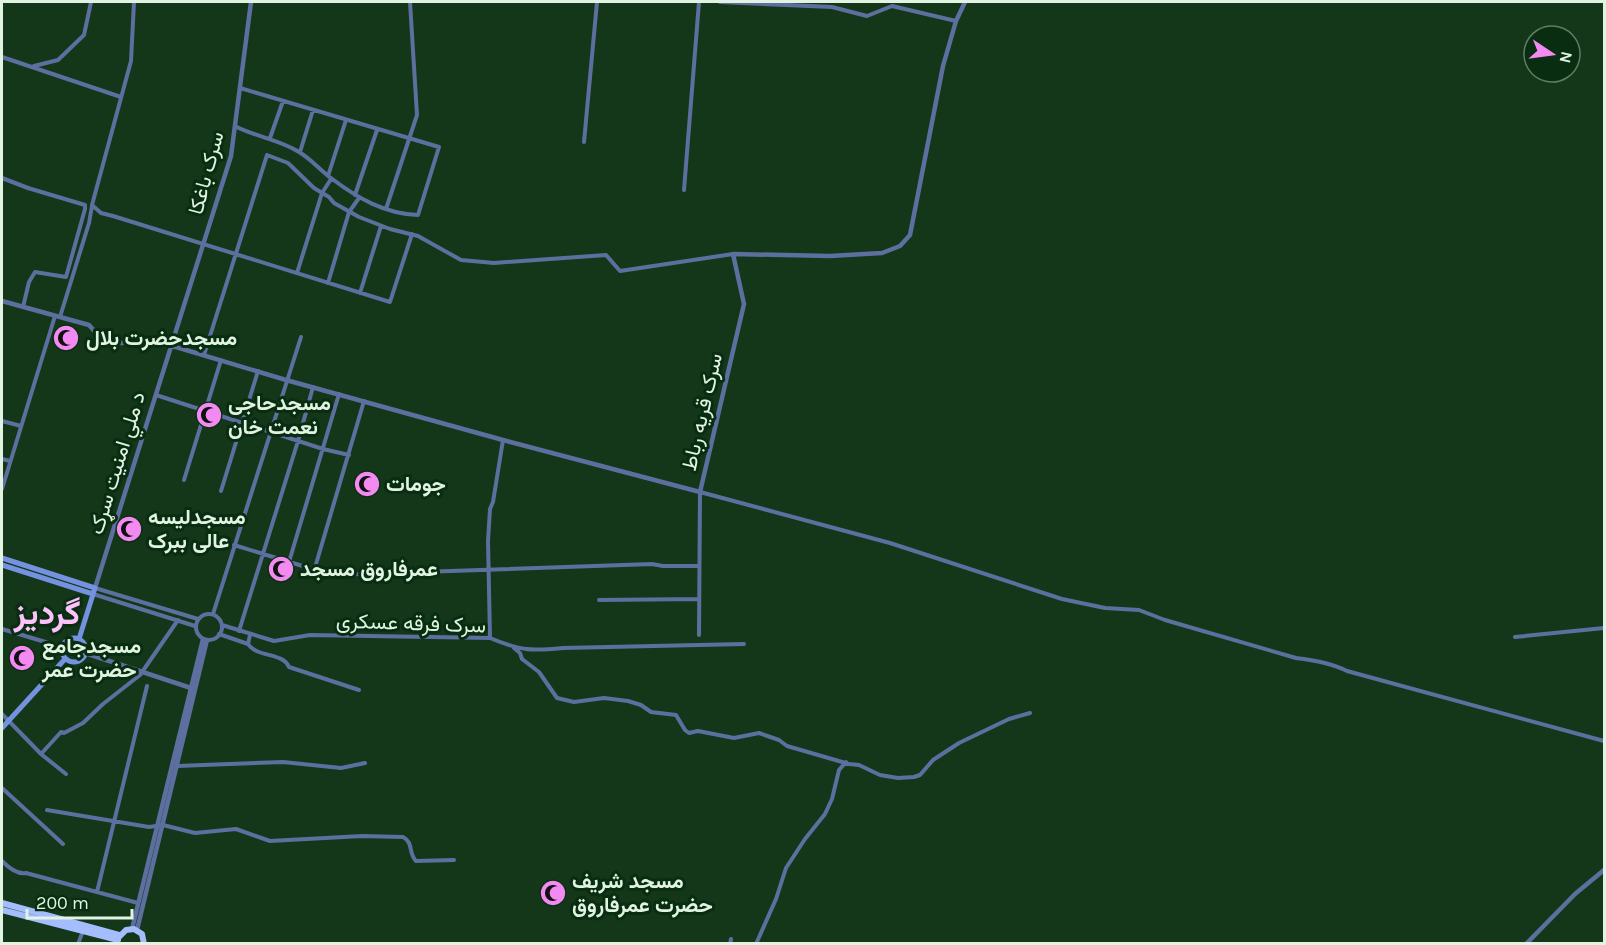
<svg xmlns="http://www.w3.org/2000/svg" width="1606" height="945" font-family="Karla,Vazirmatn,sans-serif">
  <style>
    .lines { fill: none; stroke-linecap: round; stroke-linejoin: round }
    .minor { stroke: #5c6f9f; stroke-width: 4 }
    .tertiary { stroke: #5c6f9f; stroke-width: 4.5 }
    .secondary { stroke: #7492df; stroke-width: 5 }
    .trunk { stroke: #a4bdfc; stroke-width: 6 }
    .labels { text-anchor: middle; stroke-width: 6; stroke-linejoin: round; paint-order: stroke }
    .street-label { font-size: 21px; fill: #e0f4e1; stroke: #092d11 }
    .poi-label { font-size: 21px; font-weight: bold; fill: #e0f4e1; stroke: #092d11; text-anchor: start }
    .town-label { font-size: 33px; font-weight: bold; fill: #fdc2fc; stroke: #092d11 }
  </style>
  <rect width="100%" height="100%" fill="#14371a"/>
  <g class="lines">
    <path class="minor" d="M134 2 131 61 92 205 101 213 113 216 390 302 412 234
      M720 2 832 7 867 16 892 6 956 21
      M2 57 121 97
      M34 66 58 60 84 35 91 2
      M235 126C255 137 279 139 299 152 311 159 320 170 331 178 357 198 385 214 418 215L439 147 240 88
      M270 138 283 101
      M584 142 597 2
      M300 152 313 110
      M328 176 346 120
      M684 190 699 2
      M355 195 377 130
      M386 209 417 115 410 2
      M297 273 322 193 331 179
      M328 283 349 212 359 198
      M360 293 381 226
      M23 307 29 282 35 272 66 277 85 209V205L28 188
      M60 317 89 223 92 206
      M204 355 267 155 288 163 314 188 329 197 334 203 359 217 390 229 418 236 461 260 494 263 606 255 620 271 733 254
      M156 395 323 449 349 455
      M2 421 21 426
      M2 459 10 461
      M184 480 221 360
      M2 489 55 316
      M221 491 258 371
      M234 545 332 575 652 564 663 566H698
      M289 562 339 394
      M314 571 364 401
      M95 588 198 619
      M93 594 195 626
      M599 600 699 599
      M196 627a13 13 0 1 1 26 0a13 13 0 1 1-26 0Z
      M213 614 301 337
      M222 625 274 641 310 635 490 638C521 651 531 651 563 648L744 644
      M2 629 62 647
      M239 631 298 441 313 387
      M219 634 248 644 250 635
      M699 635 700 492 890 543 1062 599 1105 608 1139 610 1165 620 1296 658C1314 660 1331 663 1347 671L1604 741
      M1515 637 1604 628
      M490 638 488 541 490 509 493 502 503 440
      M248 644C257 658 283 652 289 667L359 690
      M514 648 520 653 522 659 539 672 557 698 574 702 604 698 628 701 641 705 651 712 676 715 685 730 689 733 698 731 734 738 759 733 779 740 787 746 849 764 859 765 880 775 898 778 914 777 920 775 933 760 959 743 1009 719 1030 713
      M2 714 41 754 66 774
      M41 754 61 732 64 733 83 723 103 704 140 675 178 620
      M177 766 283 762 341 768 365 763
      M2 788 63 844
      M47 810 149 827 163 825 195 833 236 829 270 841 362 836 403 837C414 843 408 853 416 861L454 860
      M2 861C8 867 17 875 26 873L138 903
      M97 892 147 686
      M78 944 83 931
      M730 944 731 939
      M756 944 776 899 786 868 805 839 825 814 832 799 839 770 846 762"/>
    <path class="tertiary" d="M2 178 28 188
      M2 301 89 325 105 343H122L134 340 176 347 286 380 503 440 700 492 744 304 733 254 830 256 882 253 900 246 910 235 943 66 956 21 965 2
      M95 588 231 156 251 2
      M85 653 191 688
      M132 929 203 639
      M137 930 207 640
      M1526 944 1575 894 1604 870"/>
    <path class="secondary" d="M2 558 95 588 79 639
      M2 565 93 594
      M62 650a12 12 0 1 1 24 0a12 12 0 1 1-24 0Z
      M2 728 65 659"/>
    <path class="trunk" d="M2 903 119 935
      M2 910 118 940
      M119 937 126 930 134 929 142 934 144 944"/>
  </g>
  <defs>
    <g id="mosque-disc" transform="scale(1.35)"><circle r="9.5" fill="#f28af2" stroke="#092d11"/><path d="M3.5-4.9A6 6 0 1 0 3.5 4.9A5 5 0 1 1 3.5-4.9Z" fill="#111"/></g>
  </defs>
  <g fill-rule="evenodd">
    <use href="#mosque-disc" x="66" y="338"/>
    <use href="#mosque-disc" x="209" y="415"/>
    <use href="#mosque-disc" x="367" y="484"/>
    <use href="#mosque-disc" x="129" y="529"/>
    <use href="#mosque-disc" x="281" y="569"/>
    <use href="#mosque-disc" x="22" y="658"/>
    <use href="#mosque-disc" x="553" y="893"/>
  </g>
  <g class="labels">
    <g class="street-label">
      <text transform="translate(206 173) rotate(-75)" y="7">سرک باغکا</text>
      <text transform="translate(702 412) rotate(-77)" y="7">سرک قریه رباط</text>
      <text transform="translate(117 463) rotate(-73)" y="7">د ملي امنیت سړک</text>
      <text transform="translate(411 623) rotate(2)" y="7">سرک فرقه عسکری</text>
    </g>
    <g class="poi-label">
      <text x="86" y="345">مسجدحضرت بلال</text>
      <text x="228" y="410">مسجدحاجی<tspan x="228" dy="24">نعمت خان</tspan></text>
      <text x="386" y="491">جومات</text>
      <text x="148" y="524">مسجدلیسه<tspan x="148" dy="24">عالی ببرک</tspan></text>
      <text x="300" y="576">عمرفاروق مسجد</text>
      <text x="42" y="653">مسجدجامع<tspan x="42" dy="24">حضرت عمر</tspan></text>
      <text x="572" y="888">مسجد شریف<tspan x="572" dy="24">حضرت عمرفاروق</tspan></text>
    </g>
    <g class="town-label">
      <text x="47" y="624">گردیز</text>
    </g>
  </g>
  <rect width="1606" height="945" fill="none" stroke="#e0f4e1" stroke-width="6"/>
  <g transform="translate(1552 54) rotate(103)"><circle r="28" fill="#092d11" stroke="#5f7d64" stroke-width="1.5"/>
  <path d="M0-4.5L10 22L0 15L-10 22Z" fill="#f28af2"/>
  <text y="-9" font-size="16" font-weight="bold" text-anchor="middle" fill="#e0f4e1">N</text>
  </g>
  <path d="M27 909v9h105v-9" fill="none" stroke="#e0f4e1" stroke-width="3"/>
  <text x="36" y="909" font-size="18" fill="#e0f4e1" stroke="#092d11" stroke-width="4.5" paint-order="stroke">200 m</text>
</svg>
